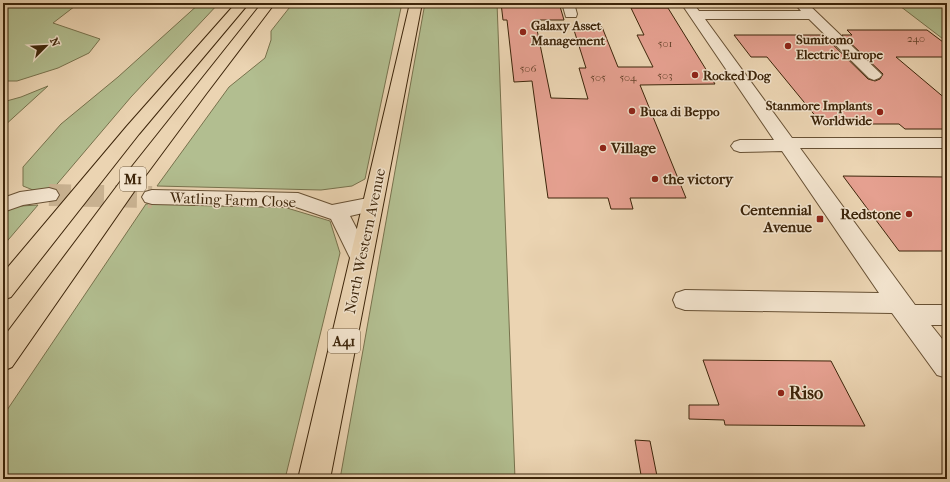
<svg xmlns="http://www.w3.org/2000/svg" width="950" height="482" font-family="'IM FELL French Canon',serif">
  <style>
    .green { fill: #b2be90; stroke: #78724d }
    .building { fill: #e5a090; stroke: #3d250a }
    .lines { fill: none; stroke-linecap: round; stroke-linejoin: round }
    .minor-tunnel { stroke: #c8b190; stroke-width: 22; stroke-dasharray: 22 11; stroke-linecap: butt }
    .minor-casing { stroke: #685134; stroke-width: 2 }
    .highway-casing { stroke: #3d250a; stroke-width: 2 }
    .minor { fill: #f2e3cd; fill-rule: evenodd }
    .highway { fill: #ebd4b2; fill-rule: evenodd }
    .poi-dot { fill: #8f2418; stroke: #f2e3cd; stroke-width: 1.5 }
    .labels { text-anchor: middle; stroke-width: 3; stroke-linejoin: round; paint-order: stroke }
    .far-number-label { font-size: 11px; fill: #67442c }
    .far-poi-label { font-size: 13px; font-weight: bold; fill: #3d250a; stroke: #f2e3cd; text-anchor: start }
    .shield { fill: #f2e3cd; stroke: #735e44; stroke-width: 1 }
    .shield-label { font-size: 14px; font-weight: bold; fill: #3d250a }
    .poi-label { font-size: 15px; font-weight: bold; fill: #3d250a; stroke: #f2e3cd; text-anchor: start }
    .street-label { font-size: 15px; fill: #3d250a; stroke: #f2e3cd }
    .near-poi-label { font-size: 18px; font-weight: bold; fill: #3d250a; stroke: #f2e3cd; text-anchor: start }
  </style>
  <rect width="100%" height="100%" fill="#ebd4b2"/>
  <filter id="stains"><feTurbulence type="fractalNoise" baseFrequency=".005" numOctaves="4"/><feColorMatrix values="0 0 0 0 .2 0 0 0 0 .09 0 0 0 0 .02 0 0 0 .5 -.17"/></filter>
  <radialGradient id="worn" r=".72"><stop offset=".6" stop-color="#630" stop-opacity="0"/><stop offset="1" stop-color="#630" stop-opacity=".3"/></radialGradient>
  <path class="green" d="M3 3H79L53 23 100 39 89 53 58 68 17 81H3Z
    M200 3H219L131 97 52 190H33L23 186V167L61 124 118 77Z
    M293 3H402L365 179 352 186 321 190 157 186 229 87 265 58 271 40V31Z
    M425 3H497L515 479H340Z
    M896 3H947V42Z
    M48 86 3 127V102L21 97Z
    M146 204 277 205 330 221 340 253 285 479H3V416Z
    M38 205 3 246V210L21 206Z"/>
  <path class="building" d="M501 3H559L564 20H535L551 98 588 99 579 68H586L573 27H602L618 67H653L637 35H644L631 8H668L715 84 640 85 686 198H630L633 209H611L608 198H548L532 81 514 82 507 20H503Z
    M847 30H927L947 45V57H896L947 100V129H905L899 124H822L767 57H751L734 35H823L868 79 875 81 880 79 883 74 842 35H852Z
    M843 176 947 177V251H899Z
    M703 360 831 361 865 426 725 425 724 420 689 419V405H719Z
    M635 440 650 441 657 476 641 475Z"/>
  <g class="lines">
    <path class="minor-tunnel" d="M49 195 152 197"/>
    <g class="minor-casing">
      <path id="minor" d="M562 3H574L577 14 576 17H566Z
        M681 3H693L699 11H801L796 5 797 3H807L879 72 882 75 879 78 874 80 869 78 809 19H705L792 138H947V148H800L915 305H947V325H931L947 345V378L937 375 892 313 685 310 676 307 673 300 676 293 685 290 879 293 782 151 740 152 734 150 731 146 734 142 740 140H774Z
        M49 188 56 190 59 195 56 200 23 205 3 212V198L20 192Z
        M152 190 298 193 332 205 373 197 380 199 383 204 380 209 350 216 372 258 369 264 361 267 353 264 331 219 296 207 152 204 145 202 142 197 145 192Z"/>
    </g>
    <g class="highway-casing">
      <path id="highway" d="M236 3H249L139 134 11 297 3 300V273L127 126Z
        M262 3H275L206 94 140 183 12 367 3 371V338L126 174Z
        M410 3H422L330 479H298Z"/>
    </g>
    <use href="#minor" class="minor"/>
    <use href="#highway" class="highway"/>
  </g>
  <g class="poi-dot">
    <circle cx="523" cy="32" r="4"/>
    <circle cx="788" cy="46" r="4"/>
    <circle cx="695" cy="75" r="4"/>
    <circle cx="632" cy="111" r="4"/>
    <circle cx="880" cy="112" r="4"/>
    <circle cx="603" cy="148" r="4"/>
    <circle cx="655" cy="179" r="4"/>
    <circle cx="909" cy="214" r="4"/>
    <rect x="816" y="215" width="8" height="8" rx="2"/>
    <circle cx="781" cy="393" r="4"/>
  </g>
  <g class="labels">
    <g class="far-number-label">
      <text x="916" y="42">240</text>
      <text x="665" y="47">501</text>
      <text x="528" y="72">506</text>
      <text x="665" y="79">503</text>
      <text x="598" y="81">505</text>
      <text x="628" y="81">504</text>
    </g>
    <g class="far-poi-label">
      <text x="531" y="30">Galaxy Asset<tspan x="531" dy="15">Management</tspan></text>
      <text x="796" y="44">Sumitomo<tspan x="796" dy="15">Electric Europe</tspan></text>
      <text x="703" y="80">Rocked Dog</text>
      <text x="872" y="110" text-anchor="end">Stanmore Implants<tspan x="872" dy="15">Worldwide</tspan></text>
      <text x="640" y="116">Buca di Beppo</text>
    </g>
    <g class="shield">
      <rect x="120" y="167" width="26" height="24" rx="3"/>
      <rect x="328" y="329" width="32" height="24" rx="3"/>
    </g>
    <g class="shield-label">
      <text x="133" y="184">M1</text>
      <text x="344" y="346">A41</text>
    </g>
    <g class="poi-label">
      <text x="611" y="153">Village</text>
      <text x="663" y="184">the victory</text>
      <text x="812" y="215" text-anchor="end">Centennial<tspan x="812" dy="17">Avenue</tspan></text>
      <text x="901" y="219" text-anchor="end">Redstone</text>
    </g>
    <g class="street-label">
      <text transform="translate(233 200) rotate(2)" y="5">Watling Farm Close</text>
      <text transform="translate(365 241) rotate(-78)" y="5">North Western Avenue</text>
    </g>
    <g class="near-poi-label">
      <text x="789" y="399">Riso</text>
    </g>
  </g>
  <rect width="950" height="482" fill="none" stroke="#ebd4b2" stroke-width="16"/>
  <rect x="4" y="4" width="942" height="474" fill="none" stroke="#3d250a" stroke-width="2"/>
  <rect x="8" y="8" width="934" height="466" fill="none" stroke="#3d250a"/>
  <g transform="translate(46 46) rotate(66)" stroke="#f2e3cd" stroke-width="3" paint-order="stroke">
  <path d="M0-3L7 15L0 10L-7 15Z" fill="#3d250a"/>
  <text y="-6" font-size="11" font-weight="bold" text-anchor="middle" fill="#3d250a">N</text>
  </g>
  <rect width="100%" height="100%" filter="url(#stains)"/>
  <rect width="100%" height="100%" fill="url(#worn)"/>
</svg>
